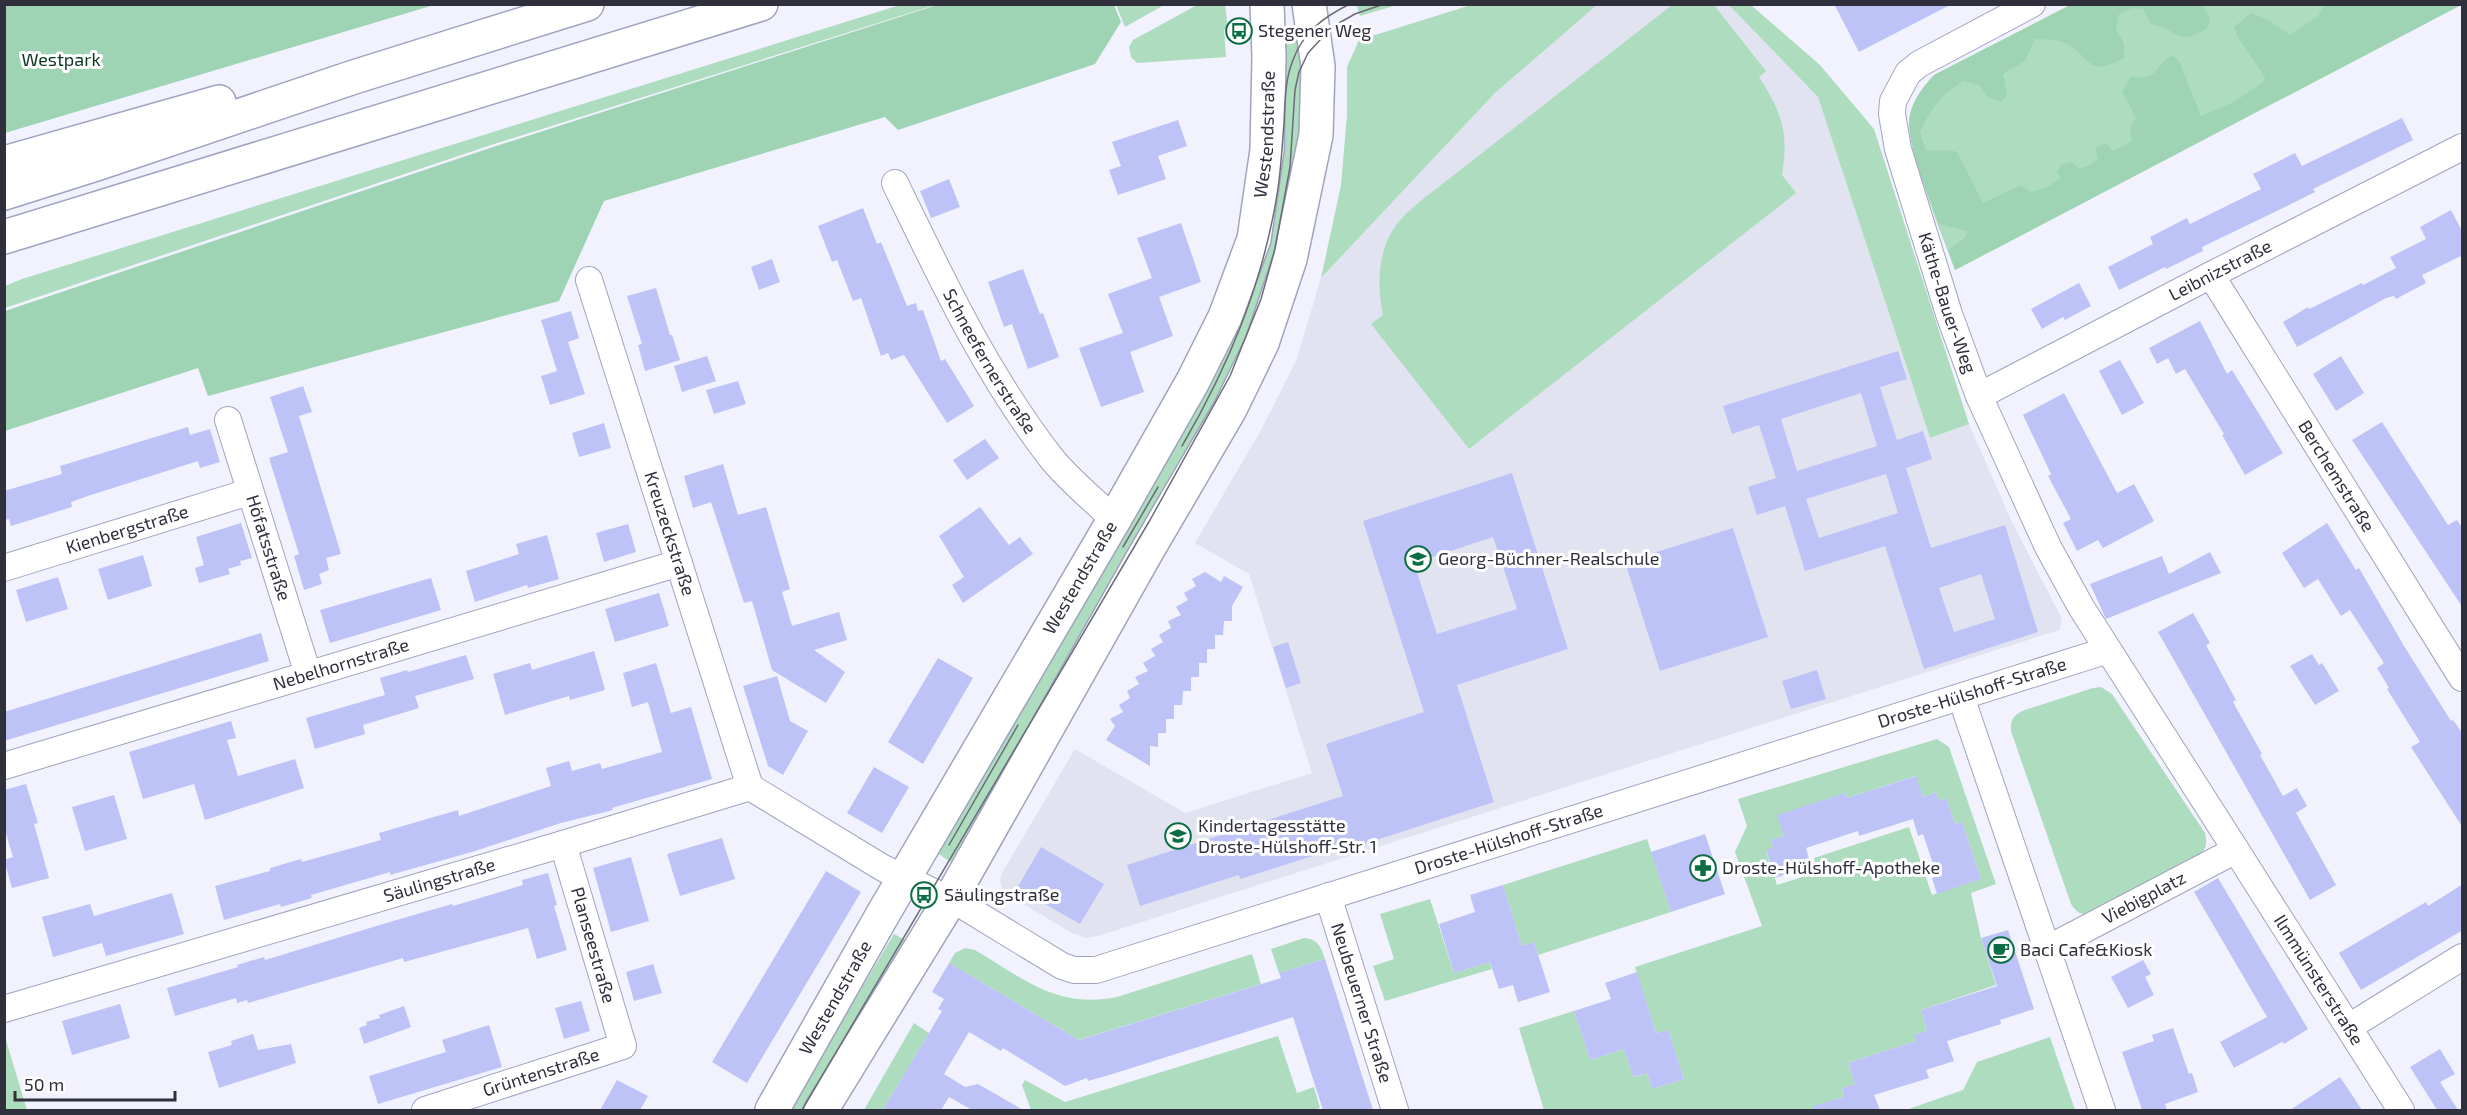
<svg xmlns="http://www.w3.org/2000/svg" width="2467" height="1115" font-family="'Exo 2',sans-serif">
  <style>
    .built { fill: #e1e3f1 }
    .green { fill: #aedcbf; fill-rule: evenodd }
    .forest { fill: #9ed4b3 }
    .building { fill: #bec3f7; fill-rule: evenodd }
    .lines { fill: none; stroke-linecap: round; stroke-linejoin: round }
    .street-casing { stroke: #a0a3c0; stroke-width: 28 }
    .secondary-casing { stroke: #a0a3c0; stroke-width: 36 }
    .highway-casing { stroke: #a0a3c0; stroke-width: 36 }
    .street { stroke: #fff; stroke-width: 26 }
    .secondary { stroke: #fff; stroke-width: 33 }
    .highway { stroke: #fff; stroke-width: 33 }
    .tram { stroke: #6b6c78; stroke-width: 1.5 }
    .labels { text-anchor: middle; stroke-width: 6; stroke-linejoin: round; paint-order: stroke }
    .poi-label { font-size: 18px; fill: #2f303c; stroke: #fff; text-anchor: start }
    .park-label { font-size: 18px; fill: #0a3621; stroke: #fff }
    .street-label { font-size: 18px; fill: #2f303c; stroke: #fff }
  </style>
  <rect width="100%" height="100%" fill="#f1f2fe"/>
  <path class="built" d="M1597 5H1729L1818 97 1930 438 1969 424 2012 522 2060 615 2062 621 2059 630 1098 936 1085 938 1072 933 1008 895 1002 889 1000 881 1002 873 1075 749 1185 813 1312 773 1249 574 1195 543 1261 430 1296 361 1321 278 1495 93Z"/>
  <path class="green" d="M1356 4H1397V5L1360 16Z
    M900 5H935L491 145 5 308V286L22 279Z
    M1116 5H1164L1125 27Z
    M1197 5H1225L1228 29 1224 30 1226 57 1137 63 1131 57 1129 47 1133 40Z
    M1471 5H1597L1495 93 1321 278 1341 185 1347 115V67L1359 40Z
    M1672 5H1714L1766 71 1759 77C1782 112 1789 134 1782 175L1796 193 1469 449 1371 324 1383 315C1376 283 1378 243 1402 218 1408 211 1416 205 1423 199Z
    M1729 5H1751L1820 65 1874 129 1969 424 1930 438 1818 97Z
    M2072 5H2461L1955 270C1944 240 1903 141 1910 114 1914 99 1924 86 1934 75Z
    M1298 27 1304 106 1301 161 1254 339 951 862 932 850 1157 476 1211 381 1278 40Z
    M2101 687 2112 694 2205 833C2207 843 2207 848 2199 856L2091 914C2081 915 2077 913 2071 904L2011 731C2010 721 2013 716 2022 711L2093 688Z
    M1937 739 1949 747 1996 884 1971 893 1981 938 1996 985 1921 1010 1927 1031 1915 1035 1916 1041 1848 1063 1855 1084 1842 1088 1844 1097 1837 1099 1840 1110H1544L1519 1028 1574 1011 1590 1060 1624 1049 1633 1077 1642 1075 1646 1070 1652 1089 1684 1079 1668 1030 1656 1033 1635 967 1762 926 1735 852 1747 826 1738 799ZM1915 776 1923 797 1936 792 1939 801 1946 798 1955 824 1962 822 1981 879 1932 895 1909 827 1814 858 1818 872 1777 885 1766 851 1773 848 1771 840 1784 836 1778 816 1845 793 1847 798Z
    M1647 839 1671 912 1538 955 1534 942 1522 946 1503 885Z
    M1430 899 1454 973 1490 962 1492 969 1385 1001 1373 966 1394 959 1380 914Z
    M894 934 911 943 809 1110H784L831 1039Z
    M1304 938C1318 939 1321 947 1325 959L1279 973 1271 949Z
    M965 948 975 950C1024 979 1057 1009 1117 997L1252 954 1261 984 1075 1041 1074 1037 949 963 955 953Z
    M914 1023 929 1033 883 1110H864Z
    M1278 1036 1297 1093 1314 1087 1320 1108 1311 1110H1031L1022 1085 1025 1080 1065 1102Z
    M4 1037H5L27 1110H5Z
    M2050 1037 2075 1110H1906L1963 1090 1977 1062Z"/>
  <path class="forest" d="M5 4H434V5L5 133Z
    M940 4 1114 5 1121 22 1095 64 898 130 885 117 604 201 559 301 208 396 198 368 5 431V311L493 147Z
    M2072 4 2202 5 2210 18 2207 28C2178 47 2179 30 2151 24L2143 9 2132 8 2119 14 2116 28 2124 44V58C2084 79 2093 56 2063 42 2056 39 2043 40 2035 39L2025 61 2003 74 2007 95 2001 102 1988 97 1979 85 1964 81C1942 93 1930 110 1920 132L1926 150C1937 152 1948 149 1957 152L1983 203 2021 185 2030 192 2047 187 2061 178 2057 171 2062 164 2072 162 2079 169 2090 165 2098 159 2095 148 2106 143 2112 151 2126 145 2132 140 2130 128 2136 118 2122 91 2132 76C2156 83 2155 66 2171 56L2175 57 2180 63 2201 116 2234 102 2264 81 2265 77 2237 36 2234 27 2251 13 2267 19 2290 35 2318 16 2325 5H2461L1955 270 1948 250 1965 238 1968 231 1939 224C1930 198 1904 141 1910 115 1913 99 1924 86 1934 75Z"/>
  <path class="building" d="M1834 4H1952L1859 52Z
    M2402 118 2413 140 2313 189 2315 192 2285 207 2202 247 2203 251 2166 269 2165 267 2119 290 2108 267 2153 244 2150 237 2187 218 2190 224 2261 189 2253 174 2295 153 2302 166Z
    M1178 120 1187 146 1158 156 1166 179 1118 195 1109 170 1121 166 1112 142Z
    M949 179 960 207 931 218 920 191Z
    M863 208 877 244 881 242 907 306 916 303 918 311 923 310 941 361 945 359 974 406 947 423 904 355 891 360 888 353 881 356 861 298 853 301 837 260 832 262 818 226Z
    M2451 210 2463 233V255L2422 275 2426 283 2396 299 2394 296 2386 298 2297 347 2283 322 2308 307 2309 309 2362 283 2363 285 2396 268 2390 257 2426 239 2420 227Z
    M1181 223 1201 282 1159 297 1173 336 1130 352 1144 392 1101 407 1079 348 1123 333 1108 294 1152 278 1137 238Z
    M772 259 780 282 759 290 751 267Z
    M1023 269 1040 314 1043 313 1059 357 1028 369 1012 324 1004 327 988 282Z
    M2079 283 2091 306 2065 320 2063 317 2042 329 2031 309Z
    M656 288 670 335H672L680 360 645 371 638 345 642 344 627 296Z
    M571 311 579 338 568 342 585 394 550 405 541 376 557 371 541 320Z
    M2200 321 2227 374 2232 370 2283 453 2245 475 2222 435 2224 434 2185 369 2176 374 2168 358 2157 364 2149 348Z
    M1898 351 1907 379 1880 387 1897 440 1923 431 1932 459 1906 468 1931 548 2005 525 2038 632 1924 669 1885 546 1805 571 1785 506 1757 515 1748 487 1776 478 1759 425 1732 434 1723 406ZM1861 393 1877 446 1797 471 1781 419ZM1886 474 1898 513 1819 538 1806 499ZM1981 574 1995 619 1954 632 1939 588Z
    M707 356 716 381 682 392 674 366Z
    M2341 356 2364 393 2336 411 2313 374Z
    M2120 360 2144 403 2122 415 2099 371Z
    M738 381 746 404 714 414 706 390Z
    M303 386 312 412 299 416 341 554 326 558 329 570 319 574 322 584 304 590 294 556 299 554 269 458 288 452 270 397Z
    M2064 393 2117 493 2134 484 2154 521 2103 548 2098 540 2077 551 2063 523 2071 519 2048 476 2051 474 2023 415Z
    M2382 422 2448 525 2457 520 2463 529V608L2352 440Z
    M604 423 611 448 579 457 572 433Z
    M188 427 190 435 210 429 220 462 200 468 198 461 88 496 71 502 72 507 11 526 9 519 4 520V491L62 474 60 466Z
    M985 439 999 458 967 480 953 460Z
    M723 464 738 515 766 507 790 589 782 592 792 626 839 612 847 640 814 650 845 672 826 703 772 670 752 601 744 603 711 502 693 508 684 476Z
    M1512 473 1568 649 1457 685 1494 802 1358 846 1357 842 1240 879 1239 875 1140 906 1127 865 1343 796 1326 744 1424 712 1363 521ZM1493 537 1517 609 1437 634 1414 563Z
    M980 507 1009 545 1020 537 1033 554 963 603 952 585 964 577 939 536Z
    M241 523 252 558 240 561 241 565 228 569 230 574 199 583 195 568 204 565 196 537Z
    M2327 523 2356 570 2359 568 2404 646 2451 721 2453 720 2463 734V828L2411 747 2420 742 2387 689 2389 688 2377 668 2384 663 2350 610 2341 616 2318 579 2304 588 2282 553Z
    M628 524 636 552 604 562 596 533Z
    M1733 528 1768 637 1660 671 1625 562Z
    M547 535 559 579 528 588 527 585 475 602 466 571 519 554 516 544Z
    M2210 552 2221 573 2106 619 2090 584 2162 556 2169 574Z
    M143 555 152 586 108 600 98 569Z
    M1205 572 1221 582 1224 576 1243 587 1232 606V621H1224L1223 635H1215V649H1207V663H1199V677H1191V691H1183L1182 705H1174V719H1166V733H1158V747L1150 746V766L1106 740 1115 726 1110 719 1123 712 1119 705 1130 698 1127 691 1139 684 1135 677 1148 671 1143 663 1155 656 1151 649 1163 642 1159 635 1171 628 1168 621 1181 615 1176 607 1188 600 1184 593 1196 586 1192 579Z
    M58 577 68 609 26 622 16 590Z
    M431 578 441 610 330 643 320 610Z
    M659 593 669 626 615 642 605 609Z
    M2193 613 2210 643 2206 645 2236 700 2233 702 2262 754 2260 755 2283 796 2297 788 2307 806 2296 813 2336 885 2310 900 2158 632Z
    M261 633 269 661 4 741V712Z
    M1288 642 1301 683 1286 688 1273 647Z
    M594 651 605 690 570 700 569 696 505 715 493 674 530 663 532 670Z
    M2312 654 2319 665 2322 663 2339 691 2315 705 2290 666Z
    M466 655 474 679 415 696 419 708 363 725 365 734 315 749 306 718 385 695 380 678 407 670 408 672Z
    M938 658 973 678 923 764 888 742Z
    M656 663 671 713 691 707 712 779 612 808 613 810 561 823 472 852 390 875V872L311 895 312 898 281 907 280 904 224 920 215 886 270 871V868L301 859 302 862 381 840 379 833 458 810 459 816 551 786 546 768 569 761 572 771 600 763 602 769 662 752 648 702 632 707 623 673Z
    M1817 670 1826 699 1791 709 1782 681Z
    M777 676 790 721 808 731 783 775 768 766 743 686Z
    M231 721 236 738 227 740 238 776 295 759 304 788 205 820 194 784 143 799 129 752Z
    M874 767 909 787 882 833 847 813Z
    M1916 776 1923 797 1936 792 1939 801 1946 798 1955 824 1962 822 1981 879 1937 894 1932 878 1937 876 1923 834 1918 836 1913 819 1859 836 1858 831 1806 848 1811 866 1775 878 1766 850 1773 848 1771 840 1784 836 1777 815 1845 793 1847 798Z
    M26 784 38 823 34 824 49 878 12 888 4 860 13 857 4 827V790Z
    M114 795 127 839 85 851 72 807Z
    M1705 834 1725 894 1671 912 1651 852Z
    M722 838 735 879 680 896 667 854Z
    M1041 847 1104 884 1080 924 1017 888Z
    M631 857 649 921 611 932 593 868Z
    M826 871 861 892 747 1083 712 1062Z
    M548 873 557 905 554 906 567 950 537 959 528 928 404 962 403 958 248 1003 247 1000 237 1003 236 998 175 1016 167 988 238 967 237 965 264 957 265 960 393 921 452 904 453 906 523 885 522 880Z
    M2218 878 2308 1029 2284 1044 2282 1042 2234 1068 2220 1042 2267 1017 2194 892Z
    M2463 884V930L2361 990 2339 953 2426 902 2428 906Z
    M1503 885 1522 946 1534 942 1550 992 1518 1002 1513 985 1499 989 1490 962 1454 973 1439 924 1475 912 1470 895Z
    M172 893 184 934 106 956 102 943 53 957 42 917 90 904 94 916Z
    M2008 930 2034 1009 2000 1020 2001 1024 1947 1041 1954 1061 1926 1070 1929 1078 1874 1095 1880 1110H1813V1106L1844 1097 1842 1088 1855 1084 1848 1063 1916 1041 1914 1035 1927 1031 1921 1010 1997 986 1981 938Z
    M1325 959 1373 1110H1323L1293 1017 1106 1076 1088 1081 1087 1078 1065 1086 1003 1048 1001 1051 969 1032 944 1074 965 1087 978 1084 1023 1110H972L949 1097 941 1110H883L942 1011 938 1009 944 999 932 992 949 963 1079 1040 1281 978 1279 973Z
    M2143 960 2151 974 2145 977 2154 995 2128 1008 2111 977Z
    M653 964 662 993 634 1001 626 972Z
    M1637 972 1656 1033 1668 1030 1684 1079 1652 1089 1647 1073 1633 1077 1624 1049 1590 1060 1574 1011 1611 999 1605 983Z
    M581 1001 590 1031 564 1039 555 1008Z
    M120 1004 130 1038 72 1055 62 1021Z
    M404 1006 411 1027 364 1044 359 1028 367 1025 366 1022 380 1018 379 1015Z
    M489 1025 502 1067 378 1104 369 1076 446 1052 442 1040Z
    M2173 1028 2189 1074 2192 1073 2198 1092 2165 1104 2167 1110H2142L2122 1052 2154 1041 2152 1035Z
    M253 1034 258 1050 291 1044 296 1063 219 1088 208 1052 232 1045 231 1041Z
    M2440 1049 2455 1074 2440 1082 2458 1110H2437L2410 1067Z
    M2340 1077 2362 1110H2290Z
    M617 1080 648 1096 640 1110H600Z"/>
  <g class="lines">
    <g class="street-casing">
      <g id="street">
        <path id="s1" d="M2032 4 1919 64 1908 73 1893 101 1892 114 1898 149 1949 314 1979 396 2048 547 2081 607 2236 850 2047 949"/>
        <path id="s2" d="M895 183C941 278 987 376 1052 459 1070 481 1094 500 1114 520"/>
        <path id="s3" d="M2211 275 2462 678"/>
        <path id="s4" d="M589 280 750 787"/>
        <path id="s5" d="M1979 396 2211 275 2462 147"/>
        <path id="s6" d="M228 420 308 674"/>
        <path id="s7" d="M4 568 249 492"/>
        <path d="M1961 697 2102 1110"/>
        <path id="s8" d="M4 766 679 563"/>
        <path id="s9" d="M2236 850 2401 1110"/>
        <path id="s10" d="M1328 896 1395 1110"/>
        <path id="s11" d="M4 1009 563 844 750 787 883 868 965 907 1062 966 1074 970H1096L2108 650"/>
        <path d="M2349 1027 2462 957"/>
        <path id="s12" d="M425 1110 623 1046 563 844"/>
      </g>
    </g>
    <g class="secondary-casing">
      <g id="secondary">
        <path id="s13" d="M772 1110 883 914 1114 520 1193 381 1225 317 1254 239 1267 150 1269 57 1267 4"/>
        <path d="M821 1110 950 900 1147 551 1230 409 1262 343 1290 259 1316 135 1318 66 1309 4"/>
      </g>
    </g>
    <g class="highway-casing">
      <path id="highway" d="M4 163 219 102
        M4 193 96 164 354 77 587 4
        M4 237 761 4"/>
    </g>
    <use href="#street" class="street"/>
    <use href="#secondary" class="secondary"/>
    <use href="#highway" class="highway"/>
    <path class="tram" d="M1182 446C1228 367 1262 286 1277 195 1281 171 1282 147 1284 123 1285 102 1285 79 1293 60 1303 32 1325 16 1350 4
      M1123 547 1158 487
      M949 845 1018 725
      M802 1110 1150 520 1230 376 1261 299 1275 249 1290 167 1295 90 1299 72 1308 53 1332 27 1355 14 1384 4"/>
  </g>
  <defs>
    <g id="bus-ring" transform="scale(1.35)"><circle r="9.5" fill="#fff" stroke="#0b6d43" stroke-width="1.5"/><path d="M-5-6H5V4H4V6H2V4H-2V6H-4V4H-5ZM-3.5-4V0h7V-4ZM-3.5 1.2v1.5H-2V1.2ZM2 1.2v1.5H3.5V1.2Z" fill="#0b6d43"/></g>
    <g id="school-ring" transform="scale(1.35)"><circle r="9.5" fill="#fff" stroke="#0b6d43" stroke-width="1.5"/><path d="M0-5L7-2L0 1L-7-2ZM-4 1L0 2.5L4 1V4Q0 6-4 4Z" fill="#0b6d43"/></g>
    <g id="pharmacy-ring" transform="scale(1.35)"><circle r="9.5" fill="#fff" stroke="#0b6d43" stroke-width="1.5"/><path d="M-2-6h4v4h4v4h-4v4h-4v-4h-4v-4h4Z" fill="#0b6d43"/></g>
    <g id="cafe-ring" transform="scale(1.35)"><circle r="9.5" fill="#fff" stroke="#0b6d43" stroke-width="1.5"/><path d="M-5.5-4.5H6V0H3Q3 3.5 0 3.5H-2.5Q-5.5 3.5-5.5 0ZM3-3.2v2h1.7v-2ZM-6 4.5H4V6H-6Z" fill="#0b6d43"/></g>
  </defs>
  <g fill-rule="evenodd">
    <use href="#bus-ring" x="1239" y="31"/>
    <use href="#school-ring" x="1418" y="559"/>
    <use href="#school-ring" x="1178" y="836"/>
    <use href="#pharmacy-ring" x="1703" y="868"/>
    <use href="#bus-ring" x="924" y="895"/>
    <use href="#cafe-ring" x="2001" y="950"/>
  </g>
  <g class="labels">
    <g class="poi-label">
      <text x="1258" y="37">Stegener Weg</text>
      <text x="1438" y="565">Georg-Büchner-Realschule</text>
      <text x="1198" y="832">Kindertagesstätte<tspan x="1198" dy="21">Droste-Hülshoff-Str. 1</tspan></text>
      <text x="1722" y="874">Droste-Hülshoff-Apotheke</text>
      <text x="944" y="901">Säulingstraße</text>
      <text x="2020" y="956">Baci Cafe&amp;Kiosk</text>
    </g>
    <g class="park-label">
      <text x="61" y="66">Westpark</text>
    </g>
    <g class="street-label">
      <text dy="6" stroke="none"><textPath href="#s13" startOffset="1102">Westendstraße</textPath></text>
      <text dy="6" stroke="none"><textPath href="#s5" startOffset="272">Leibnizstraße</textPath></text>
      <text dy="6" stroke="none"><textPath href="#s1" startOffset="384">Käthe-Bauer-Weg</textPath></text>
      <text dy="6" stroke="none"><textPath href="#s2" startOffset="202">Schneefernerstraße</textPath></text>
      <text dy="6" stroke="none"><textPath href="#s3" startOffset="237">Berchemstraße</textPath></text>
      <text dy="6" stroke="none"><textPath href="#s7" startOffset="129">Kienbergstraße</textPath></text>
      <text dy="6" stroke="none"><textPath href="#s4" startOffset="266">Kreuzeckstraße</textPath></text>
      <text dy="6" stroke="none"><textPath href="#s6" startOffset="134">Höfatsstraße</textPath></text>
      <text dy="6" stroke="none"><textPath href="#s13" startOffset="615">Westendstraße</textPath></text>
      <text dy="6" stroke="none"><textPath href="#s8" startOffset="352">Nebelhornstraße</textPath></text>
      <text dy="6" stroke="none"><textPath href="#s11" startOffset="2092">Droste-Hülshoff-Straße</textPath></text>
      <text dy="6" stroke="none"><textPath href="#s11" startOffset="1606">Droste-Hülshoff-Straße</textPath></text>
      <text dy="6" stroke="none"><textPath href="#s11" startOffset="454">Säulingstraße</textPath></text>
      <text transform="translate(2144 898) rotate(-28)" y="6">Viebigplatz</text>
      <text transform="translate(593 945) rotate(74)" y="6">Planseestraße</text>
      <text dy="6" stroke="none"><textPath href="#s9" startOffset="154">Ilmmünsterstraße</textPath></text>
      <text dy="6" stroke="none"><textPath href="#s13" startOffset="129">Westendstraße</textPath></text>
      <text dy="6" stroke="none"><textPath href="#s10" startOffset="112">Neubeuerner Straße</textPath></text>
      <text dy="6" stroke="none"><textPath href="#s12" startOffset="122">Grüntenstraße</textPath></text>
    </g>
  </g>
  <rect width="2467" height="1115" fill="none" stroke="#2f303c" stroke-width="12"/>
  <path d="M15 1091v9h160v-9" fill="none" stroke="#2f303c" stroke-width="3"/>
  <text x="24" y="1091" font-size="18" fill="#2f303c" stroke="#ffffff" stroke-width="4.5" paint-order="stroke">50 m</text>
</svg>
